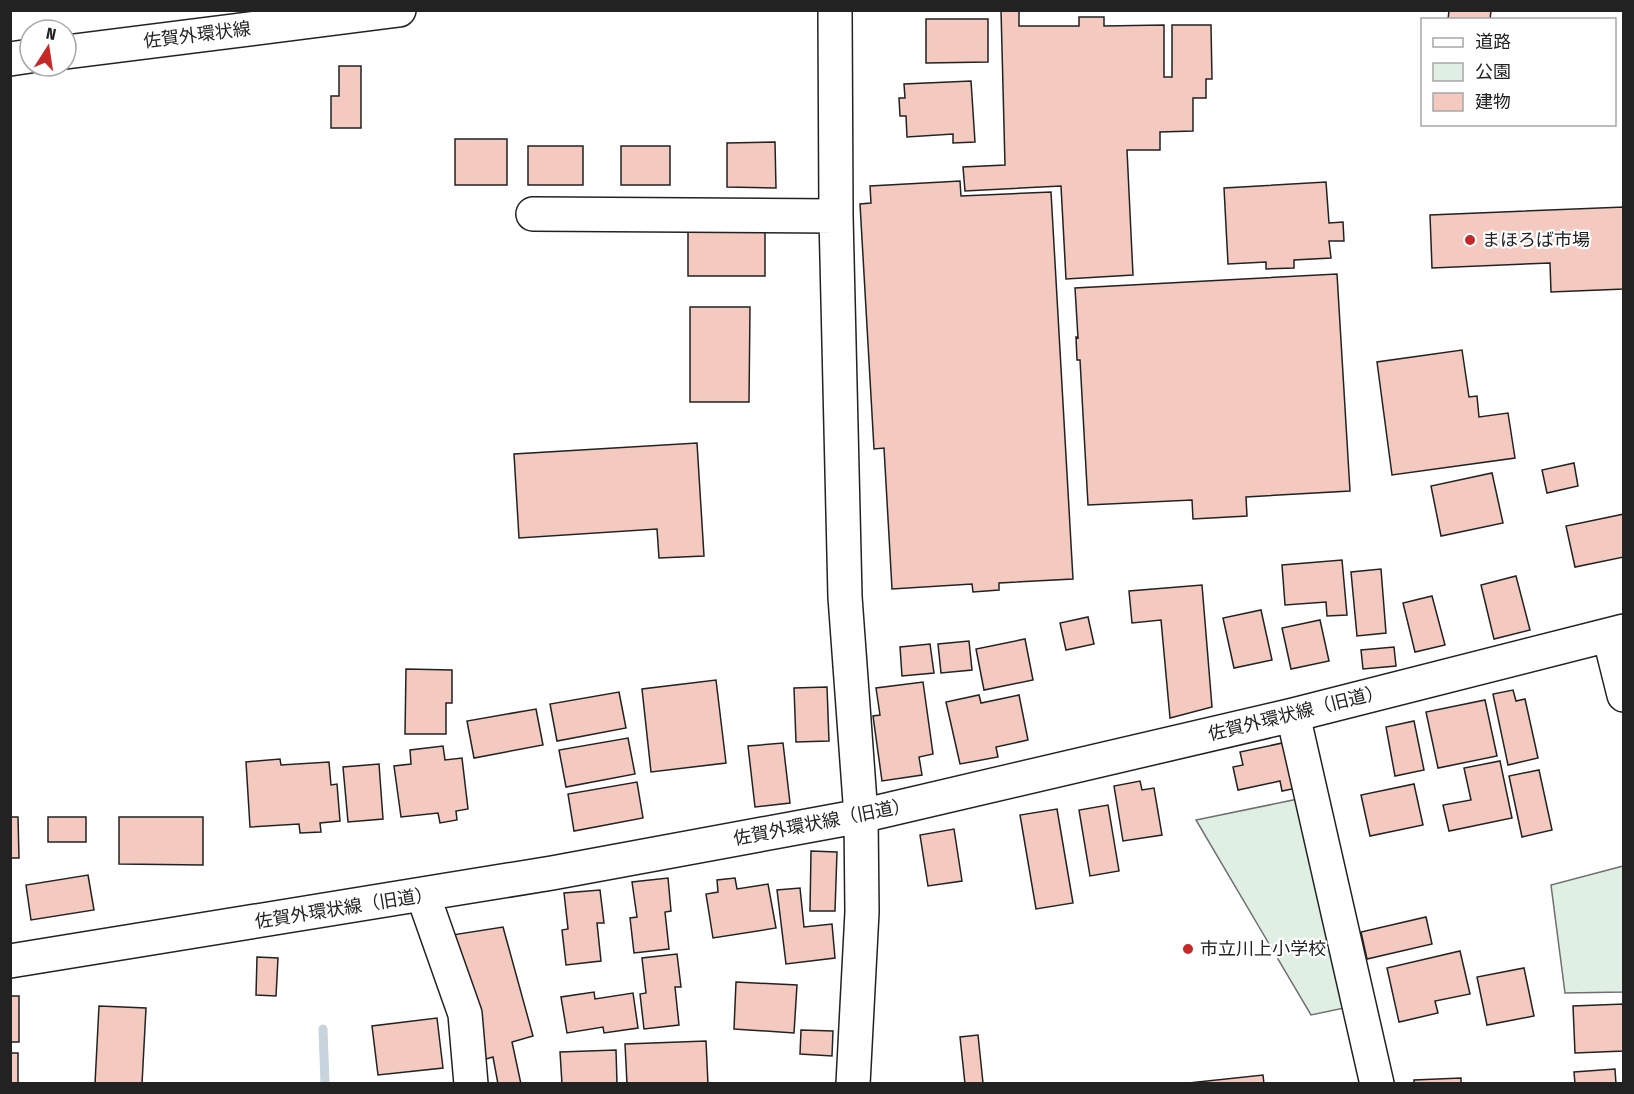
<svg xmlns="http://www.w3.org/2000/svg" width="1634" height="1094" font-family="'Fira Sans Condensed','Noto Sans JP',sans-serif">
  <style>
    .green { fill: #e0efe3; stroke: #6f6f6f; stroke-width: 1.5 }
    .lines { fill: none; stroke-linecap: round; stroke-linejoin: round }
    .stream { stroke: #c7d3dd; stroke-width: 9 }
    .building { fill: #f3c9c0; stroke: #222; stroke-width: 1.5 }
    .minor-casing { stroke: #222; stroke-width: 36 }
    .major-casing { stroke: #222; stroke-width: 36 }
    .minor { stroke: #fff; stroke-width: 33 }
    .major { stroke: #fff; stroke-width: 33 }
    .poi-dot { fill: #c62828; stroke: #fff; stroke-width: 2 }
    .labels { text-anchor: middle; stroke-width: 4.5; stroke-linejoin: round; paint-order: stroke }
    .street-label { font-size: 18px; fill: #222; stroke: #fff }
    .poi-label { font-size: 18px; fill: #222; stroke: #fff; text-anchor: start }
  </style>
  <rect width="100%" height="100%" fill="#fff"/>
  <path class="green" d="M1303 798 1349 1007 1311 1015 1196 820Z
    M1623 866V992L1565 993 1551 885Z"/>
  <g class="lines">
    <path class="stream" d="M323 1029 325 1084"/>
  </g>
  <path class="building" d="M1001 10H1019V26H1079V17H1104V26L1164 25V77H1172V25H1211L1212 79H1206V98H1193V131L1160 132V150H1127L1133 275 1066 279 1061 186 965 191 963 167 1005 165Z
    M1449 10H1491L1490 20H1448Z
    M926 19H988V62L926 63Z
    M339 66H361V128H331V96H339Z
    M971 81 975 142 953 143V134L907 137 906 116H900L899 98H905L904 84Z
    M455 139H507V185H455Z
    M775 142 776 188 727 187V143Z
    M528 146H583V185H528Z
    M621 146H670V185H621Z
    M960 181 961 196 1051 192 1073 579 999 583V590L973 592 972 584 892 589 884 448 874 449 860 204 871 203 870 186Z
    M1326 182 1329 223 1343 222 1344 241H1329L1331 258 1294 260V268L1266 269V262L1228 264 1224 188Z
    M1624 207V289L1551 292 1550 263 1432 268 1430 215Z
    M688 230 765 231V276H688Z
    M1337 274 1350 491 1246 497 1247 516 1193 519 1192 500 1088 505 1080 360H1077L1076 337 1078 338 1075 288Z
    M690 307H750L749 402H690Z
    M1462 350 1469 397 1477 396 1479 417 1508 413 1515 458 1392 475 1377 362Z
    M697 443 704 556 659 558 657 529 519 538 514 454Z
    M1574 463 1578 486 1547 493 1542 470Z
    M1492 473 1503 523 1441 536 1431 486Z
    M1624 514V557L1575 567 1566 526Z
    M1342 560 1347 615 1327 616 1326 602 1285 605 1282 565Z
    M1381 569 1386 633 1357 636 1351 572Z
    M1516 576 1530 630 1494 639 1481 585Z
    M1202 585 1212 707 1170 718 1161 620 1132 623 1129 591Z
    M1432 596 1445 645 1415 652 1403 603Z
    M1261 610 1272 660 1234 668 1223 618Z
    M1088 617 1094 644 1066 650 1060 623Z
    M1320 620 1329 661 1291 669 1282 628Z
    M1025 639 1033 680 984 690 976 649Z
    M969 641 972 670 941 673 938 644Z
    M930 644 934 673 902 676 900 647Z
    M1394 647 1396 666 1363 669 1361 650Z
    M406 669 452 670V703H446V734H405Z
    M716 680 726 763 651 772 642 689Z
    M923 682 933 754 919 757 922 775 882 781 873 716 880 715 876 688Z
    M827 687 829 741 796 742 794 688Z
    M1513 690 1516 701 1525 699 1538 758 1508 765 1493 694Z
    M619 692 626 728 557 741 550 704Z
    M979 695 981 703 1019 695 1028 740 996 747 998 757 960 764 946 702Z
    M1485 700 1497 756 1438 768 1426 712Z
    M536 709 543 745 474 758 467 721Z
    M1414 721 1424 770 1395 776 1386 727Z
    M628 738 635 774 566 787 559 750Z
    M1287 742 1297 788 1282 791 1280 781 1238 790 1233 767 1243 765 1240 752Z
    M783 743 790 803 755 807 748 746Z
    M443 746 445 760 462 758 468 809 456 811 457 820 440 823 438 813 401 817 394 766 411 764 410 750Z
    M280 759 281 765 329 762 331 785 337 784 340 821 320 823 321 832 300 833 299 824 250 827 246 762Z
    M1500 761 1512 818 1449 831 1443 805 1471 800 1464 768Z
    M379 764 383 819 348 822 343 767Z
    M1539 770 1552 830 1522 837 1509 776Z
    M1140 781 1142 790 1154 788 1162 835 1123 841 1114 786Z
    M637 782 643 818 574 831 568 794Z
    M1414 784 1423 825 1370 836 1361 795Z
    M1108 805 1119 871 1090 876 1079 810Z
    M1057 809 1073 903 1036 909 1020 815Z
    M10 817H18L19 858H10Z
    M48 817H86V842H48Z
    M119 817H203V865L119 864Z
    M954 829 962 881 928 886 920 835Z
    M811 851 837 852 835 911H810Z
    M88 875 94 910 31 920 26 885Z
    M668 878 671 911 665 912 669 949 634 953 630 918 637 917 632 882Z
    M735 878 737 889 768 884 776 928 713 938 706 894 718 892 717 880Z
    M800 888 804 927 832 924 835 958 786 964 777 890Z
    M600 890 604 923H597L601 961 566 965 562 930 568 929 564 893Z
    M1426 917 1432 944 1367 959 1361 932Z
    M503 927 533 1036 512 1042 521 1084H498L493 1057 486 1059 452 935Z
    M1460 951 1470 994 1435 1001 1438 1013 1399 1022 1387 968Z
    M677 954 681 987H675L679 1025 644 1029 640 994 646 993 642 958Z
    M257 957 278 958 276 996 256 995Z
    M1524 968 1534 1016 1487 1025 1477 977Z
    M736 982 797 985 794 1033 734 1029Z
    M594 992 595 999 633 993 638 1028 604 1033 603 1027 567 1033 561 997Z
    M10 996H19V1042H10Z
    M1624 1004V1051L1575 1053 1573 1006Z
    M99 1006 146 1008 142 1084H95Z
    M437 1018 443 1068 378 1075 372 1026Z
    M801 1030 833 1031 832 1056 800 1054Z
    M978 1035 983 1083 965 1084 960 1037Z
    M706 1041 708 1084H627L625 1044Z
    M616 1050 617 1084H562L560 1052Z
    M10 1053H18V1084H10Z
    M1615 1069 1616 1084H1575L1574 1072Z
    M1263 1075 1264 1084H1179Z
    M1461 1078V1084H1414V1080Z"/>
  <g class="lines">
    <g class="minor-casing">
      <path id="minor" d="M835 10 836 216 845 597 861 816 862 912 853 1084
        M533 214 836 216
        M1609 635 1624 695
        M1293 715 1377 1084
        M423 895 465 1014 471 1084
        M10 961 552 873 861 816 1293 715 1624 631"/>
    </g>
    <g class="major-casing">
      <path id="major" d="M66 52 399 10
        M10 59 30 56"/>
    </g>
    <use href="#minor" class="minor"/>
    <use href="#major" class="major"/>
  </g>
  <g class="poi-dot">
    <circle cx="1470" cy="240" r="6"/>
    <circle cx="1188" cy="949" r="6"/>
  </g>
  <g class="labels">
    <g class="street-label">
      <text transform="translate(197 35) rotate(-7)" y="6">佐賀外環状線</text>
      <text transform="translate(1296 713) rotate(-14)" y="6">佐賀外環状線（旧道）</text>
      <text transform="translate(822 822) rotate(-11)" y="6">佐賀外環状線（旧道）</text>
      <text transform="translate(344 908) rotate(-9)" y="6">佐賀外環状線（旧道）</text>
    </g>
    <g class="poi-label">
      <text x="1482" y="246">まほろば市場</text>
      <text x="1200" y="955">市立川上小学校</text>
    </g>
  </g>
  <rect width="1634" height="1094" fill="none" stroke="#222222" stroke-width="24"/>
  <rect x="1421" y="18" width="195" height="108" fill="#ffffff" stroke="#a7a7a7" stroke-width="1.5"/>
  <rect x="1433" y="38" width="30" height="9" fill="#ffffff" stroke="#a7a7a7" stroke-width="1.5"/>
  <text x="1475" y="48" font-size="18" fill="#222222">道路</text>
  <rect x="1433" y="63" width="30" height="18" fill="#e0efe3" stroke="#a7a7a7" stroke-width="1.5"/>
  <text x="1475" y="78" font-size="18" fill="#222222">公園</text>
  <rect x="1433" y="93" width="30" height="18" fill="#f3c9c0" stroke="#a7a7a7" stroke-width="1.5"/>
  <text x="1475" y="108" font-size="18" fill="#222222">建物</text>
  <g transform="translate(48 48) rotate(12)"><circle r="28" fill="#ffffff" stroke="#a7a7a7" stroke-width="1.5"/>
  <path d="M0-4.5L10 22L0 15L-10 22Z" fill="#c62828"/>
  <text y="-9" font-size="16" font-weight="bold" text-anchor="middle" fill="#222222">N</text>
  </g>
</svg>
